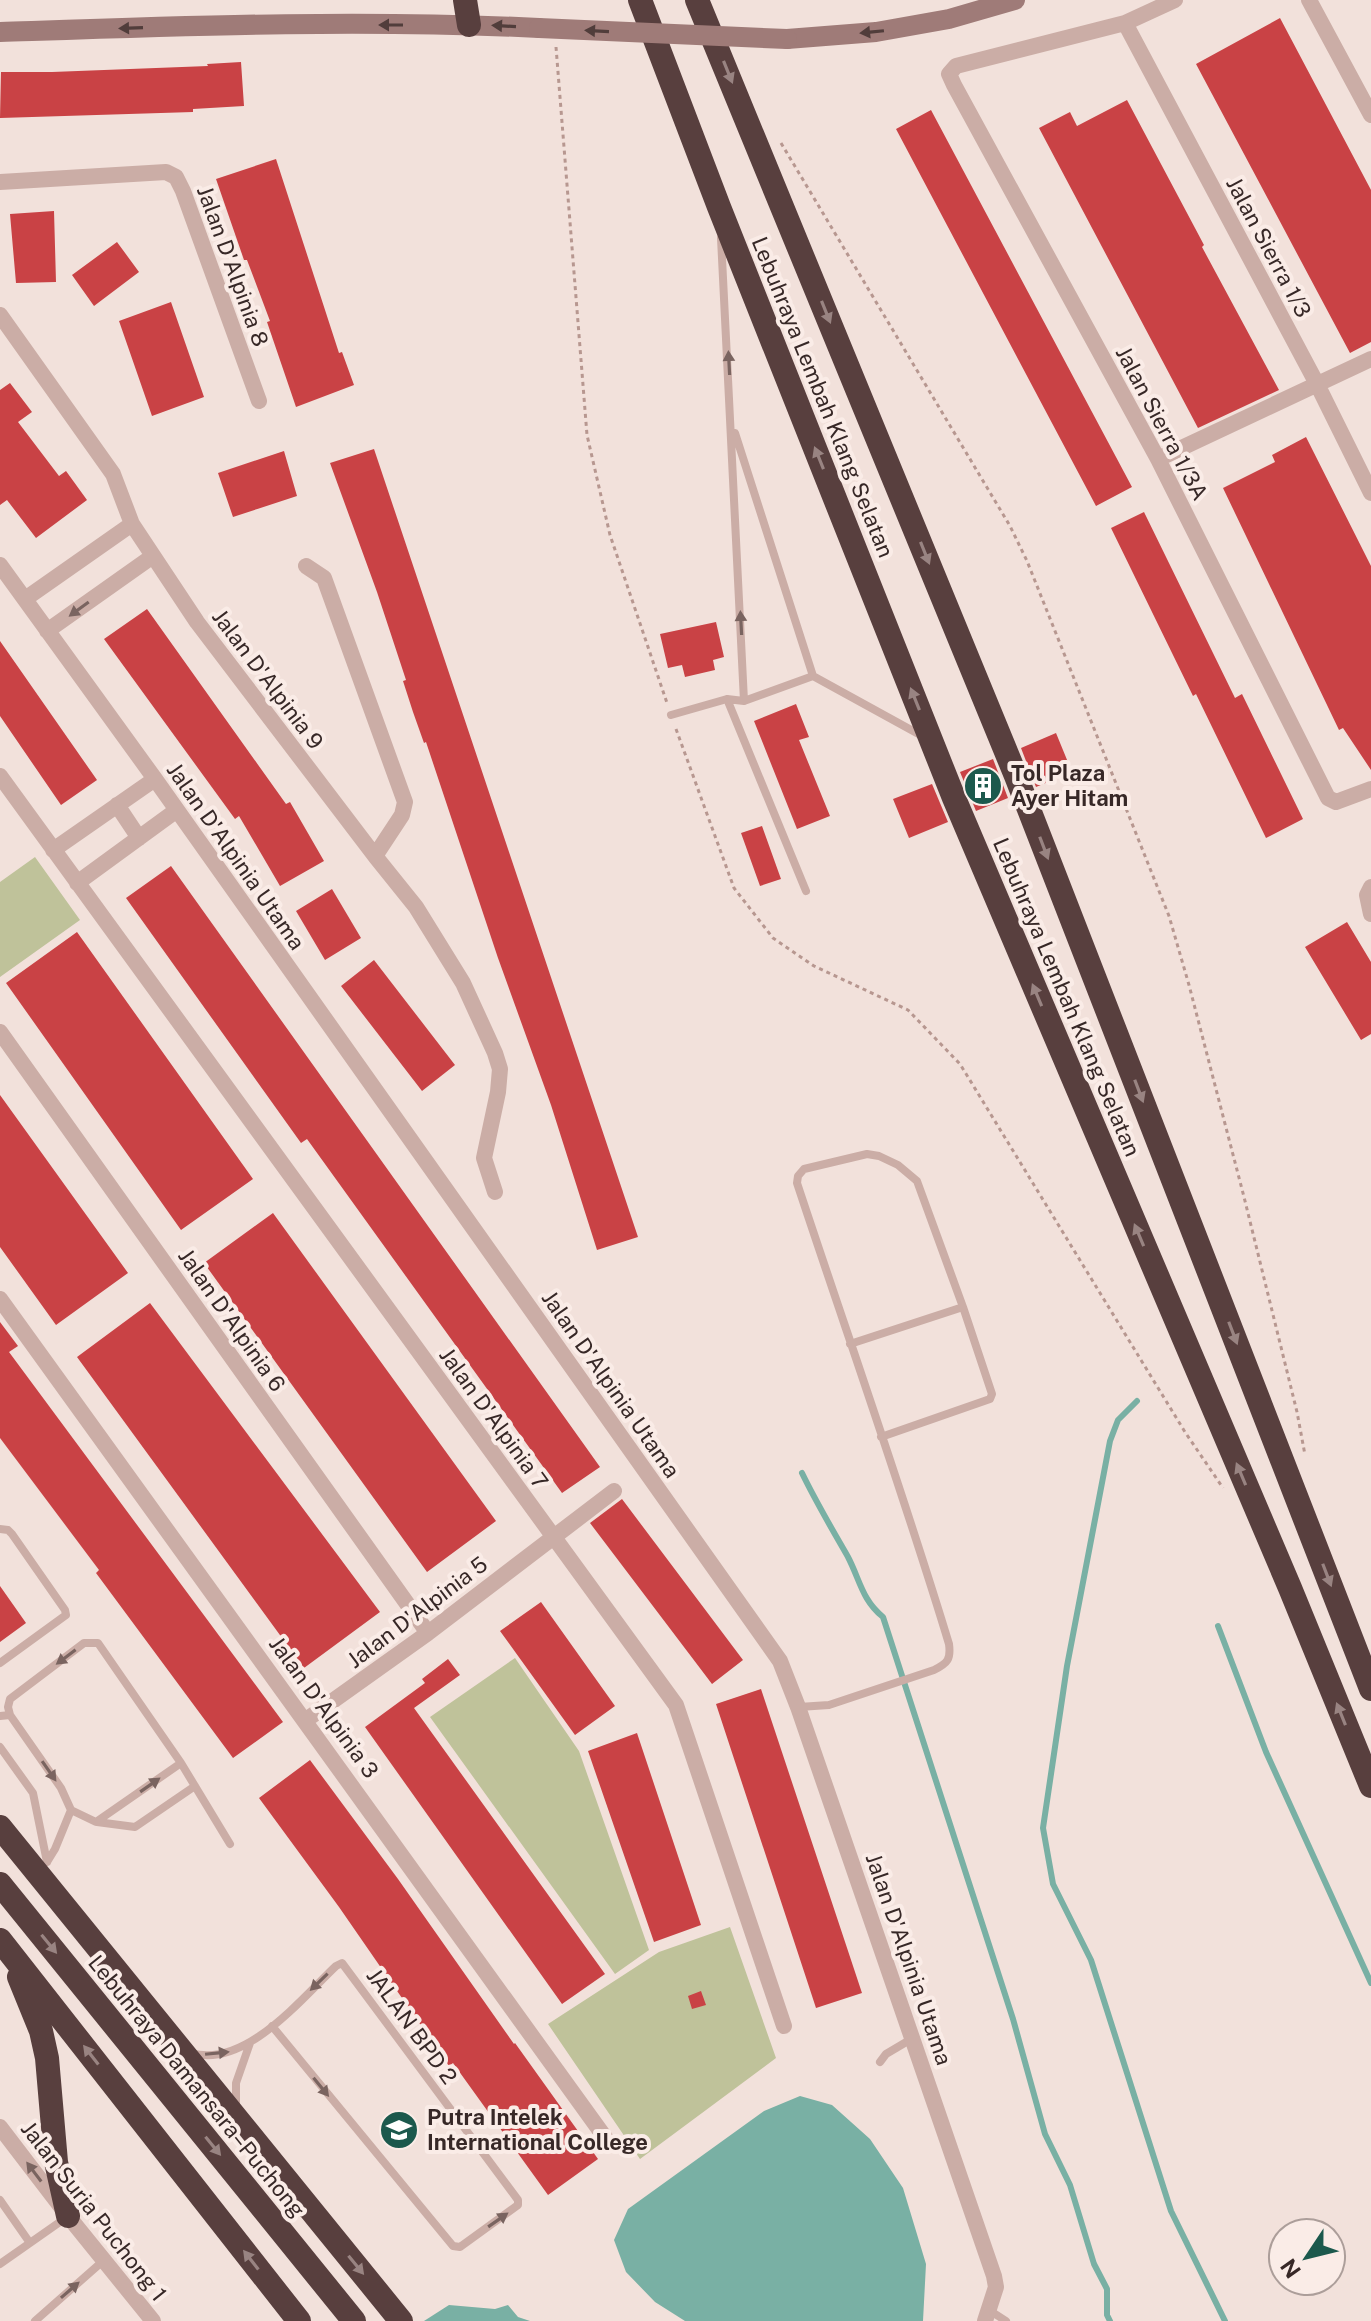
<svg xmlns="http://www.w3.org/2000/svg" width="1371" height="2321" font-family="'Public Sans',sans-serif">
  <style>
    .green { fill: #bfc29a }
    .water { fill: #79b0a4 }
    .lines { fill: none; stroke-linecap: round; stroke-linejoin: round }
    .stream { stroke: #79b0a4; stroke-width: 6 }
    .building { fill: #c94245 }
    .path { stroke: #b79790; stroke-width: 3; stroke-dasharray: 4 4; stroke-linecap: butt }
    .service { stroke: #cbada6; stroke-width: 8 }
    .minor { stroke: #cbada6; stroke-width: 16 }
    .secondary { stroke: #9f7b78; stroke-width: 20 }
    .motorway { stroke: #583f3e; stroke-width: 24 }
    .secondary-bridge { stroke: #9f7b78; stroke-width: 20 }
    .oneway { fill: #513d3b }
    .oneway2 { fill: #998482 }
    .oneway3 { fill: #7a6460 }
    .labels { text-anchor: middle; stroke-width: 8; stroke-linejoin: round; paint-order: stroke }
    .street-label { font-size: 22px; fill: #372827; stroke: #faece7 }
    .poi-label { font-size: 22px; font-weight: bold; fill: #372827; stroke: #faece7; text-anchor: start }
  </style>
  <rect width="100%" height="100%" fill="#f2e1db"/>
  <path class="green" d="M35 857 80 920 0 977V882Z
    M515 1658 579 1751 649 1950 615 1974 430 1717Z
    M730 1927 776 2058 640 2159 548 2024 659 1952Z"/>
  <path class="water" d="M800 2096 832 2105 870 2139 903 2188 926 2264 923 2321H685L655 2302 626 2272 614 2240 628 2209 764 2111Z
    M449 2305 495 2309 508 2305 518 2317 530 2321H424Z"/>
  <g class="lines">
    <path class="stream" d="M1137 1401 1118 1420 1110 1441 1067 1666 1043 1828 1053 1884 1091 1960 1171 2211 1225 2321
      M802 1473C816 1502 832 1529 848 1557 860 1580 862 1600 883 1617L1013 2019 1045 2134 1070 2185 1094 2264 1107 2289V2315L1110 2321
      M1218 1626 1266 1752 1371 1983"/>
  </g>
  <path class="building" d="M1280 18 1371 190V342L1350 353 1196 64Z
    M241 62 244 106 193 109V112L0 118 1 72H52L208 66 207 64Z
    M1127 100 1204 245 1202 247 1279 390 1198 428 1039 128 1070 112 1077 126Z
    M931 110 1132 487 1096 506 896 129Z
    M276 159 339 353 342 352 354 385 296 407 267 322 270 321 247 260H244L216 179Z
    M54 211 56 282 16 283 10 214Z
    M117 242 139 272 94 306 72 275Z
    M171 302 204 397 152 416 119 321Z
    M10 383 32 412 18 422 59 476 66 471 87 500 36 538 7 500 0 505V390Z
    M1306 437 1371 566V770L1343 728 1339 730 1223 488 1275 462 1272 455Z
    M374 449 638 1237 597 1250 551 1105 498 958 426 742 424 743 413 712 403 681 406 680 377 592 330 463Z
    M284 451 297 496 233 517 218 473Z
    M1144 512 1235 698 1242 694 1303 819 1266 838 1196 694 1193 696 1111 528Z
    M147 609 286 804 290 802 324 861 280 886 239 816 235 819 104 639Z
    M716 622 724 657 713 660 715 670 685 677 682 665 668 668 660 634Z
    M0 641 97 780 61 805 0 716Z
    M796 704 809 737 799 740 830 816 797 829 754 721Z
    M1056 733 1072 772 1036 787 1021 748Z
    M993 759 1008 798 976 811 960 772Z
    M932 784 948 822 909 838 893 799Z
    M762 826 781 879 760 886 741 833Z
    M171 866 600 1467 562 1493 307 1139 301 1143 126 898Z
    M332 889 361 938 325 960 296 911Z
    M1347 922 1371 962V1034L1361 1040 1305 947Z
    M77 932 253 1179 181 1230 6 983Z
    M374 960 455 1065 422 1091 341 986Z
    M0 1095 128 1273 56 1325 0 1247Z
    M273 1213 496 1521 427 1572 204 1263Z
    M150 1303 380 1612 304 1668 77 1357Z
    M0 1322 18 1346 9 1352 283 1722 233 1758 96 1573 99 1570 0 1438Z
    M622 1499 743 1660 712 1684 590 1523Z
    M0 1586 26 1623 0 1642Z
    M541 1602 615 1706 575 1735 500 1631Z
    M448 1659 460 1675 414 1708 605 1974 562 2004 365 1727 425 1683 422 1679Z
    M761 1689 862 1993 816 2008 716 1704Z
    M637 1733 701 1925 654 1942 588 1751Z
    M310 1760 398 1879 514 2044 515 2043 598 2159 548 2195 453 2063 449 2066 339 1907 259 1798Z
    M701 1991 706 2005 692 2009 688 1996Z"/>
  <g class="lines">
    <path class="path" d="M556 47 587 435 610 535 667 703
      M781 143 1010 526 1027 561 1169 916 1189 985 1244 1197 1297 1412 1305 1455
      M676 729 734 888 773 938 814 966 908 1010 960 1064 1185 1432 1223 1488"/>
    <path class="service" d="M721 238 744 701
      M735 433 813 676
      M671 715 727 699
      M806 891 727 699 744 701 813 676 924 737
      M881 1437 990 1399 992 1394 963 1307
      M0 1529 8 1530 12 1534 65 1610 66 1615 0 1663
      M799 1707 829 1705 934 1670C948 1663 951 1659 949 1644 902 1489 848 1337 797 1183L798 1176 804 1169 867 1154 879 1156 898 1165 917 1181 963 1307 850 1344
      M10 1715 8 1707 10 1699 84 1643H98L181 1763 230 1844
      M0 1716 10 1715 61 1788 71 1810 55 1849 47 1862
      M0 1747 33 1793 47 1862
      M71 1810 96 1822 181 1763
      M97 1822 135 1827 195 1786
      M191 2053C245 2069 301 1999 336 1966L342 1963 518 2200V2205L460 2247 453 2246 272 2026
      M880 2062 886 2054 913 2038
      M236 2107V2083L250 2043
      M0 2200 30 2243
      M0 2264 67 2217
      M989 2310 1006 2321
      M35 2321 103 2261"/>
    <path class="minor" d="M1175 0 1125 23 956 66 949 74 954 85 1158 459 1328 798 1336 802 1371 789
      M1309 0 1371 115
      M1125 23 1317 384 1371 493
      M0 182 166 172 176 177 183 191 259 401
      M0 315 113 474 132 524 197 622 375 856 402 815 405 802 324 578 306 566
      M1158 459 1371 359
      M0 565 155 779 780 1661 798 1707 994 2276 996 2287 985 2321
      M25 599 132 524
      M47 631 153 556
      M0 776 676 1705 784 2026
      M117 805 139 838
      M53 850 155 779
      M375 856 416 907 463 983 495 1053 500 1069 498 1092 484 1158 495 1192
      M77 883 177 810
      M1371 887 1367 895 1371 914
      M0 1032 428 1633
      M0 1299 609 2143
      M306 1720 428 1633 614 1491
      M0 2127 68 2216 153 2321"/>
    <path class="secondary" d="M0 32C180 26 360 19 539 28
      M787 39 876 32 949 19 1015 0"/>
    <path class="motorway" d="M465 0 469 25
      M640 0 719 207 954 798 1290 1588 1371 1786
      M697 0 1016 776 1371 1689
      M0 1827 401 2321
      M0 1884 354 2321
      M0 1940 299 2321
      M19 1977 41 2031 47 2058 56 2162 68 2216"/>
    <path class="secondary-bridge" d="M539 28 787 39"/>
  </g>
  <defs><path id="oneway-solid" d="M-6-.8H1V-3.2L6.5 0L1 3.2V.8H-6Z" transform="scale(2)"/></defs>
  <g class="oneway">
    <use href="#oneway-solid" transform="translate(391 25) rotate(180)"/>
    <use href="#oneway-solid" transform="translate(504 26) rotate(-177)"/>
    <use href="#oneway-solid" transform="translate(131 28) rotate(178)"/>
    <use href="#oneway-solid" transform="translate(597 31) rotate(-177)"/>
    <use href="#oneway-solid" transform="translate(872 32) rotate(174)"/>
  </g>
  <g class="oneway2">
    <use href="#oneway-solid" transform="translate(728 72) rotate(68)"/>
    <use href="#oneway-solid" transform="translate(826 312) rotate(68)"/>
    <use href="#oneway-solid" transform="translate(819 458) rotate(-112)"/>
    <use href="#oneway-solid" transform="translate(925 553) rotate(68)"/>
    <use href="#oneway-solid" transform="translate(915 699) rotate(-112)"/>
    <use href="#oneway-solid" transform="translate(1044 848) rotate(69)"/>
    <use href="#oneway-solid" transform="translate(1037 995) rotate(-113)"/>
    <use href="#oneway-solid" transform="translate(1139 1091) rotate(69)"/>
    <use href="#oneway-solid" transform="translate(1139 1235) rotate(-113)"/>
    <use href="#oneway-solid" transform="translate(1233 1333) rotate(69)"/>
    <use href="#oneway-solid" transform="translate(1241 1474) rotate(-113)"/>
    <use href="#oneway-solid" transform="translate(1327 1575) rotate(69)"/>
    <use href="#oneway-solid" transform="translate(1341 1714) rotate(-112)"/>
    <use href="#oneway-solid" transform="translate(49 1944) rotate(51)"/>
    <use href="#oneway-solid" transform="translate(91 2055) rotate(-128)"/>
    <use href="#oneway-solid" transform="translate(213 2146) rotate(51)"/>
    <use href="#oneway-solid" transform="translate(251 2260) rotate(-128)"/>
    <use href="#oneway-solid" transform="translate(356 2265) rotate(51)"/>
  </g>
  <g class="oneway3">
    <use href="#oneway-solid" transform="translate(729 363) rotate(-93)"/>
    <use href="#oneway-solid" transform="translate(79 609) rotate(144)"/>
    <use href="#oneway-solid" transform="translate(741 623) rotate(-93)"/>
    <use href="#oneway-solid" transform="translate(66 1657) rotate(143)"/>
    <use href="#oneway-solid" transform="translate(49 1771) rotate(55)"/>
    <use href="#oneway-solid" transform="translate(150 1785) rotate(-35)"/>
    <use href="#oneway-solid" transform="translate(319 1982) rotate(136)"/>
    <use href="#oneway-solid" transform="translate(217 2053) rotate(-6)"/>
    <use href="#oneway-solid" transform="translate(321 2087) rotate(51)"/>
    <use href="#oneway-solid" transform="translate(34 2172) rotate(-127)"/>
    <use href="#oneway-solid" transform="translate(498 2220) rotate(-35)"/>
    <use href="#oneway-solid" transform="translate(70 2290) rotate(-41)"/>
  </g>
  <defs>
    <g id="building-disc" transform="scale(2)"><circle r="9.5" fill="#1c594d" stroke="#faece7"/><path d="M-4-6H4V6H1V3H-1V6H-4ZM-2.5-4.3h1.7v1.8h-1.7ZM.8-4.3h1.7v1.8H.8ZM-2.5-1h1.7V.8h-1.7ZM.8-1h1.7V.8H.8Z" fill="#fff"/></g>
    <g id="university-disc" transform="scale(2)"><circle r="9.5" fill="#1c594d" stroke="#faece7"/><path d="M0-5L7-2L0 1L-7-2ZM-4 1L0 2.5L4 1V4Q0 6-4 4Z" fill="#fff"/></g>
  </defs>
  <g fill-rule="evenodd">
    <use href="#building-disc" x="983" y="786"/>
    <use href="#university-disc" x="399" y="2130"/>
  </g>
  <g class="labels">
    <g class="street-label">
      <text transform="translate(1269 247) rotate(62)" y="8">Jalan Sierra 1/3</text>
      <text transform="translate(233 266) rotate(70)" y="8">Jalan D'Alpinia 8</text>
      <text transform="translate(823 397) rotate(68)" y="8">Lebuhraya Lembah Klang Selatan</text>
      <text transform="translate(1162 423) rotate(62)" y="8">Jalan Sierra 1/3A</text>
      <text transform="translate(268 679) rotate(53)" y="8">Jalan D'Alpinia 9</text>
      <text transform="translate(236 856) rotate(55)" y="8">Jalan D'Alpinia Utama</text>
      <text transform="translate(1067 997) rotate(67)" y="8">Lebuhraya Lembah Klang Selatan</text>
      <text transform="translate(232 1320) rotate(55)" y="8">Jalan D'Alpinia 6</text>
      <text transform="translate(611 1384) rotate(55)" y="8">Jalan D'Alpinia Utama</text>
      <text transform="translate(494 1418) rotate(54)" y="8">Jalan D'Alpinia 7</text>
      <text transform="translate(417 1612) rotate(-37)" y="8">Jalan D'Alpinia 5</text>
      <text transform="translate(324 1707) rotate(54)" y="8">Jalan D'Alpinia 3</text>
      <text transform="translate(909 1959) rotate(71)" y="8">Jalan D'Alpinia Utama</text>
      <text transform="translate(412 2026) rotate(54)" y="8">JALAN BPD 2</text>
      <text transform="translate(197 2086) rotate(51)" y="8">Lebuhraya Damansara–Puchong</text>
      <text transform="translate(94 2211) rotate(52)" y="8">Jalan Suria Puchong 1</text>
    </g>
    <g class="poi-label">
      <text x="1011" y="781">Tol Plaza<tspan x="1011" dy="25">Ayer Hitam</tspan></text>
      <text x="427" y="2125">Putra Intelek<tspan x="427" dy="25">International College</tspan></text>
    </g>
  </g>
  <g transform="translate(1307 2257) rotate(235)"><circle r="38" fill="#faece7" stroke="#ac9e9a" stroke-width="2"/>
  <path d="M0-6L14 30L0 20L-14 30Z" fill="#1c594d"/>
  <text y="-12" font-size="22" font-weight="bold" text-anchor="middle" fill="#372827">N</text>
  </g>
</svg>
